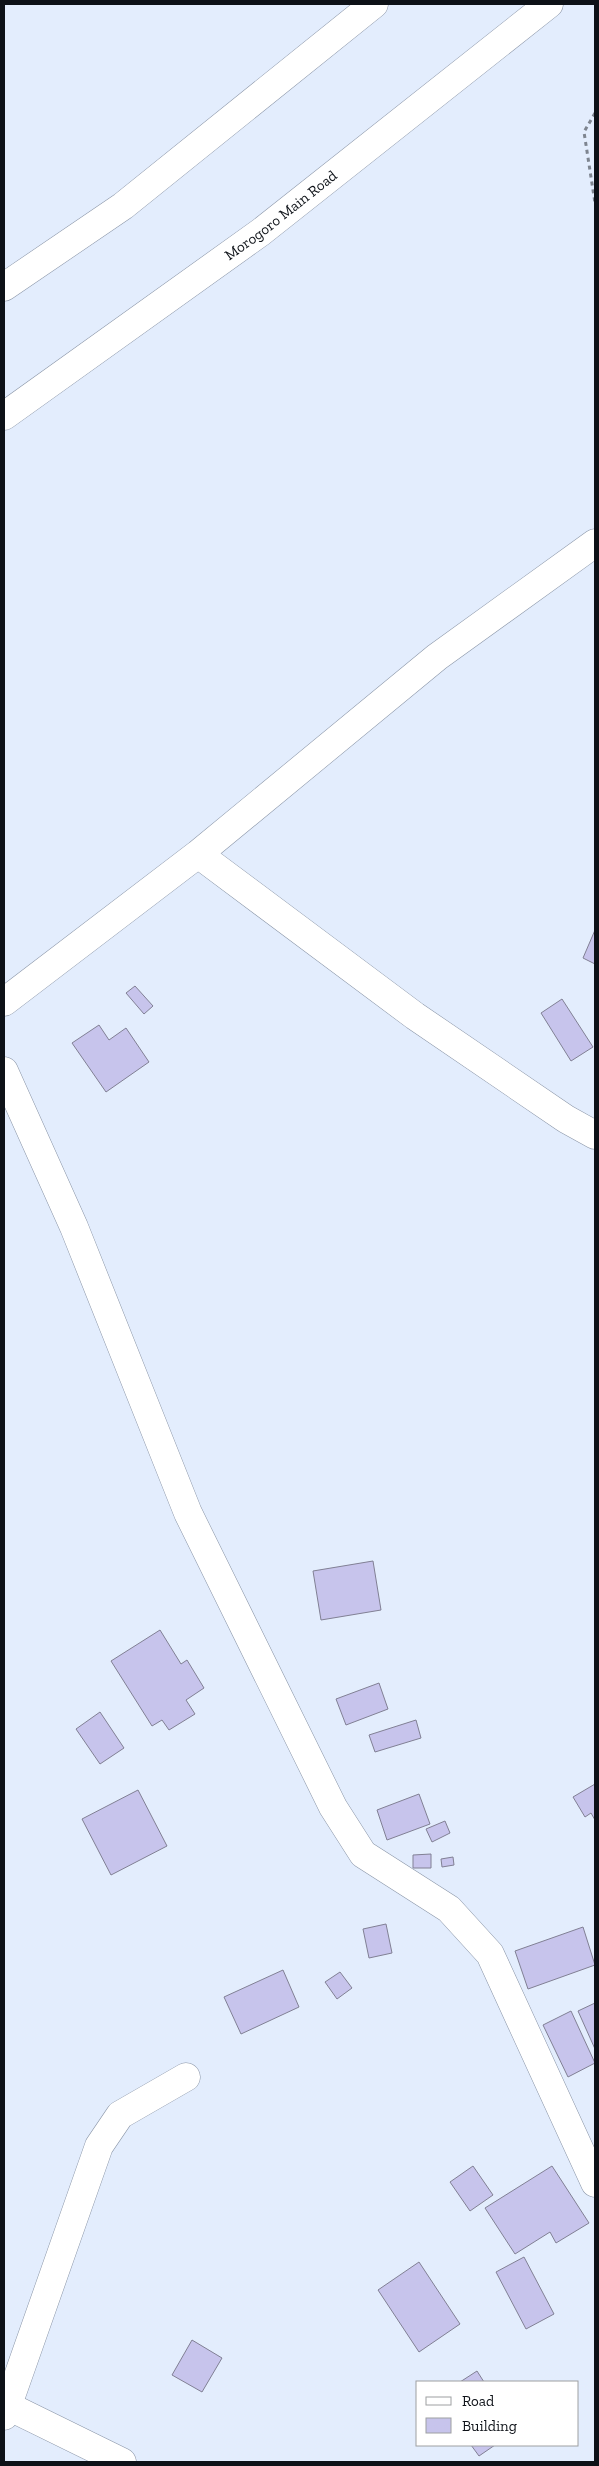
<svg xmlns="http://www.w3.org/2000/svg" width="599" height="2466" font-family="'Zilla Slab',serif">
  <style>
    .building { fill: #c7c4ec; stroke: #818094 }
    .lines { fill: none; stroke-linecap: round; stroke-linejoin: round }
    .street-casing { stroke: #8a95a7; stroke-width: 29 }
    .highway-casing { stroke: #8a95a7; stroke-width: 29 }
    .path { stroke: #7e8590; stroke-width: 3; stroke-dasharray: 4 4; stroke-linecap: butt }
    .street { stroke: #fff; stroke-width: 28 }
    .highway { stroke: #fff; stroke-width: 28 }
    .labels { text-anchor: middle; stroke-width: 4; stroke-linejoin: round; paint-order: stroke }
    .street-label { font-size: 15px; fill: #0d1117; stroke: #fff }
  </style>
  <rect width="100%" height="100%" fill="#e3edfd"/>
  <path class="building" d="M595 930V964L583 958Z
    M135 986 153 1006 144 1014 126 993Z
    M562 999 593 1047 571 1061 541 1013Z
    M99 1025 109 1040 126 1028 149 1062 106 1092 72 1043Z
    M373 1561 381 1610 321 1620 313 1571Z
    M160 1630 181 1664 187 1660 204 1688 186 1700 195 1714 169 1730 162 1720 152 1726 111 1661Z
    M379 1683 388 1709 346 1725 336 1699Z
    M100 1712 124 1748 100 1764 76 1729Z
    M416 1720 421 1738 375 1752 369 1735Z
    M595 1784V1820L591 1813 585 1817 573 1797Z
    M138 1790 167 1846 111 1875 82 1819Z
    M419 1794 430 1824 387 1840 377 1810Z
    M445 1821 450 1833 432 1842 426 1829Z
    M431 1854V1868H413V1855Z
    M453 1857 454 1865 442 1867 441 1859Z
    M386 1924 392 1953 369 1958 363 1929Z
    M583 1927 595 1965 528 1989 515 1951Z
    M283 1970 299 2007 241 2034 224 1997Z
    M340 1972 352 1988 337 1999 325 1982Z
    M595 2003V2049L578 2011Z
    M571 2011 595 2063 568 2077 543 2025Z
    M473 2166 493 2195 470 2211 450 2182Z
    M552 2166 589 2223 556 2243 550 2232 515 2254 485 2208Z
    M524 2257 554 2314 526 2329 496 2272Z
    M419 2262 460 2324 419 2352 378 2290Z
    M192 2340 222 2358 202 2392 172 2375Z
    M477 2371 484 2382H460Z
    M471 2445H495L479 2456Z"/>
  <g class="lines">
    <g class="street-casing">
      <path id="street" d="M198 854 415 1016 566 1119 595 1135
        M4 1002 198 854 437 657 595 543
        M4 1071 74 1227 188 1513 333 1807 363 1854 449 1909 490 1954 595 2183
        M4 2404 122 2462
        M4 2416 99 2146 120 2115 186 2077"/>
    </g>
    <g class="highway-casing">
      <g id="highway">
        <path d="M4 287 123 206 374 4"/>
        <path id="s1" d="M4 416 261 232 549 4"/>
      </g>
    </g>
    <path class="path" d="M595 113 584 132 595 203"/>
    <use href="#street" class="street"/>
    <use href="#highway" class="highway"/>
  </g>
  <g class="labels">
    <g class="street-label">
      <text dy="5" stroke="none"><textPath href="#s1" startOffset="342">Morogoro Main Road</textPath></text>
    </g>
  </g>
  <rect width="599" height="2466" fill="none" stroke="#0d1117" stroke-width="10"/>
  <rect x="416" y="2381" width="162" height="65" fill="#ffffff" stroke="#9ea0a2"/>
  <rect x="426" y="2397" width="25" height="8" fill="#ffffff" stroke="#9ea0a2"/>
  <text x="462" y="2406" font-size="15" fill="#0d1117">Road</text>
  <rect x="426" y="2418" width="25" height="15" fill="#c7c4ec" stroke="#9ea0a2"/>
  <text x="462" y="2431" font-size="15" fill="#0d1117">Building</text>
</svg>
